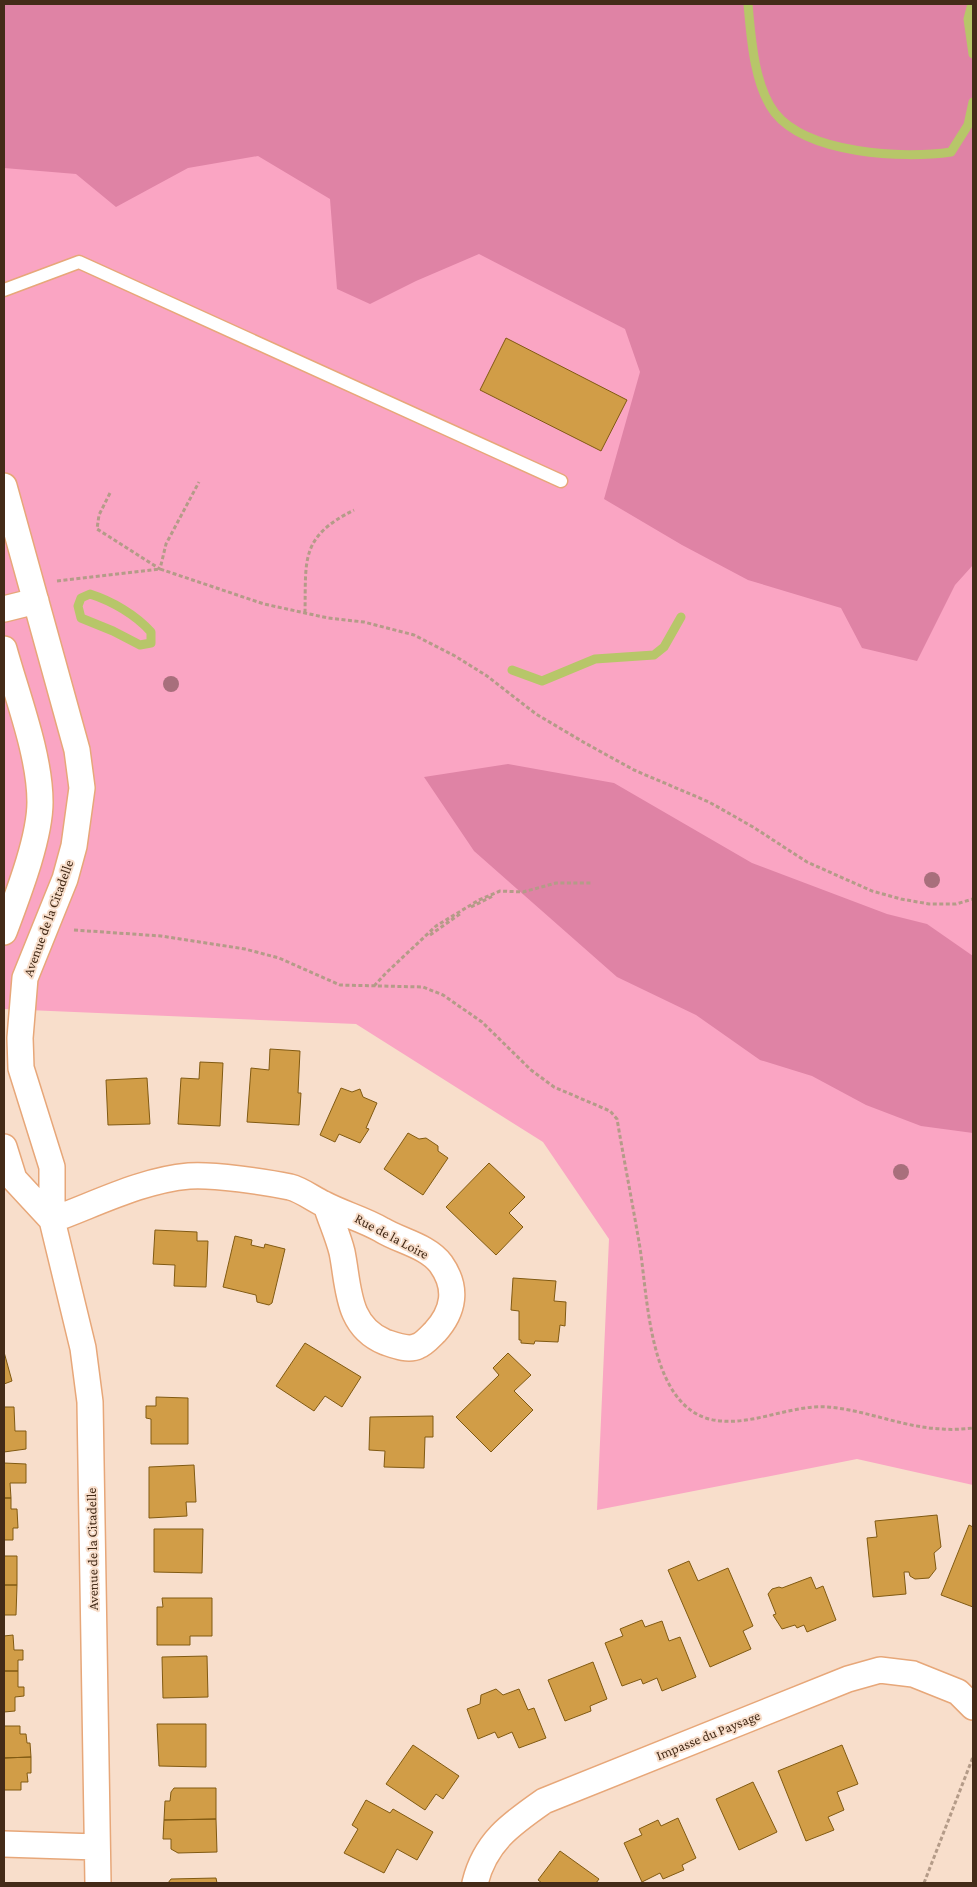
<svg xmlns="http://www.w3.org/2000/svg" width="977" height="1887" font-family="'Crimson Pro',serif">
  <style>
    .green { fill: #faa5c3 }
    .forest { fill: #df83a5 }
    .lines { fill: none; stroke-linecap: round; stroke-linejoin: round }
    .stream { stroke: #b7c669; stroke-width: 9 }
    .building { fill: #d19d47; stroke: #815a12 }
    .lane-casing { stroke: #e7a779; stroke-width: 15 }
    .street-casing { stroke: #e7a779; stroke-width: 28 }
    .path { stroke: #b49b88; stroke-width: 3; stroke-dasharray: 4 2.5; stroke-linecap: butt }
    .lane { stroke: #fff; stroke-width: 12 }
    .street { stroke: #fff; stroke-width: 25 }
    .tree { fill: #a86f7c }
    .labels { text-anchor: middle; stroke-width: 4; stroke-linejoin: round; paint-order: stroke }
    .street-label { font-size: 14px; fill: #442b18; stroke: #f8decb }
  </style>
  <rect width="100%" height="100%" fill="#f8decb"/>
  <path class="green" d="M4 4 973 102V1485L857 1459 597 1510 609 1239 543 1142 356 1024 4 1009Z"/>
  <path class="forest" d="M4 4H973V565L955 585 917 661 862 648 841 608 748 580 682 545 604 499 640 372 625 329 479 254 416 281 370 304 337 289 330 199 258 156 188 168 116 207 76 174 4 168Z
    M508 764 614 783 752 863 887 914 927 924 973 956V1133L921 1126 866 1105 812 1076 760 1060 696 1015 617 977 474 851 424 777Z"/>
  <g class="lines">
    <path class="stream" d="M748 4C751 37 754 86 775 113 808 154 903 159 951 152L968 125 973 102
      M972 4 968 19 973 54
      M90 594C112 601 136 615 151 632V643L140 645 113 631 81 618 78 606 81 598Z
      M512 670 542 681 595 659 654 655 664 647 681 617"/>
  </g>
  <path class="building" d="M506 338 627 400 601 451 480 390Z
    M270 1049 300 1051 298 1093H301L299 1125 247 1122 251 1068 269 1070Z
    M200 1062 223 1063 220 1126 178 1124 181 1078 199 1079Z
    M147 1078 150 1124 108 1125 106 1080Z
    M341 1088 352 1092 360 1089 363 1097 377 1103 366 1128 369 1129 360 1143 339 1134 335 1142 320 1135Z
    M408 1133 419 1139 426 1138 438 1146V1151L448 1158 423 1195 384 1169Z
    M489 1163 525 1197 509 1213 523 1227 496 1255 446 1207Z
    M155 1230 197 1232V1241H208L206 1287 174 1286 175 1265 153 1264Z
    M235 1236 252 1240 251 1245 264 1248 265 1244 285 1249 272 1303 269 1305 257 1302 256 1295 223 1287Z
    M513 1278 556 1281 554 1301 566 1302 565 1326 560 1325 558 1342 535 1341 534 1344 521 1343V1340H519V1311L511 1310Z
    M305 1343 361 1377 342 1407 325 1396 314 1411 276 1386Z
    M4 1352 12 1381 4 1384Z
    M508 1353 531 1375 514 1391 533 1410 491 1452 456 1417 499 1375 493 1368Z
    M156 1397 188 1398V1444H151V1419L146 1418V1406H156Z
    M4 1407H14L15 1431H26V1449L4 1452Z
    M433 1416V1437H425L424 1468 384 1467 385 1451 369 1450 370 1417Z
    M4 1463 26 1464V1483H10L11 1498H4Z
    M194 1465 196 1502H186L187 1516 149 1518V1467Z
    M4 1498H11V1509H17L18 1528H13V1540H4Z
    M937 1515 941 1547 934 1553 936 1569 929 1578 915 1579 910 1576 909 1572H904L906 1594 873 1597 867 1538 877 1537 875 1521Z
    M969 1525 973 1527V1607L941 1595Z
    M154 1529H203L202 1573 154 1572Z
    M4 1556H17V1585H4Z
    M689 1561 698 1581 728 1568 753 1626 743 1631 751 1649 710 1667 668 1570Z
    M811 1577 816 1589 823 1586 836 1620 807 1632 804 1625 797 1628 795 1625 782 1629 773 1615 776 1614 768 1594 772 1589 779 1587 782 1588Z
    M4 1585H17L16 1615H4Z
    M162 1598H212V1636H190V1645H157V1607H163Z
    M642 1620 645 1627 662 1621 669 1641 680 1637 696 1677 662 1691 657 1678 643 1684 641 1679 622 1686 605 1643 623 1636 620 1629Z
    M13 1635 14 1650H23V1660H18V1671H4V1636Z
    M207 1656 208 1697 163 1698 162 1657Z
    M593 1662 607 1699 590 1706 591 1711 565 1721 548 1680Z
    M4 1671H18V1687H24V1696L15 1697V1711L4 1712Z
    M496 1689 503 1695 519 1689 528 1710 534 1708 546 1738 519 1748 512 1732 498 1738 495 1732 478 1739 467 1709 480 1704 481 1695Z
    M157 1724H206V1767L159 1766Z
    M4 1726H20V1734H26L27 1743H30L31 1757 4 1758Z
    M413 1745 459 1776 443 1799 436 1794 425 1810 386 1784Z
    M842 1745 858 1784 837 1792 844 1810 828 1817 834 1830 806 1841 778 1771Z
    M31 1757V1773H27L28 1782H21V1790H4V1758Z
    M753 1782 777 1832 739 1850 716 1799Z
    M174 1788H216V1819L164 1820 165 1801H170L171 1792Z
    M366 1800 390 1813 393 1809 433 1832 417 1860 397 1849 384 1873 344 1853 358 1829 352 1825Z
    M678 1818 696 1858 682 1865 684 1870 663 1879 660 1873 642 1882 624 1843 642 1835 639 1829 658 1820 661 1826Z
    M216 1819 217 1852 178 1853 171 1849V1839H163L164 1820Z
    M560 1851 599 1879 596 1883H542L538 1880Z
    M216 1878 217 1883H168L171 1879Z"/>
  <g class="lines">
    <g class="lane-casing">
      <path id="lane" d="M4 290 79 262 561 481"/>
    </g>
    <g class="street-casing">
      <path id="street" d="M4 486 77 750 82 788 74 846 65 879 25 978 20 1038 21 1068 52 1167V1220L83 1348 90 1402 98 1883
        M4 609 36 601
        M4 649C17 696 40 755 40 802 40 839 17 897 4 932
        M4 1147 14 1179 52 1220
        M52 1220C96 1204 142 1180 189 1176 212 1174 266 1182 290 1187 302 1190 313 1199 324 1204 343 1214 363 1219 382 1230 400 1241 428 1246 441 1264 458 1288 454 1311 435 1332 430 1337 424 1344 418 1346 408 1351 394 1345 385 1342 346 1326 349 1286 342 1252 338 1236 331 1221 326 1205
        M4 1844 97 1847
        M475 1883C485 1842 511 1824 544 1801L848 1679 880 1670 913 1674 958 1692 973 1707"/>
    </g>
    <path class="path" d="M110 493 99 515 97 529 160 569 166 544 199 482
      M57 581 160 569 264 604 328 618 364 622 414 635 455 656 487 676 536 714 585 743 634 770 709 802 753 827 807 862 872 891 901 899 929 904H956L973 899
      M305 613C306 559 300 537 354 510
      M471 907 493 896
      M74 930 161 936 245 949 279 958 340 985 423 987 443 995 482 1022 531 1070 554 1087 610 1111 617 1119C624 1160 632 1201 639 1242 648 1292 647 1402 709 1419 748 1429 789 1404 828 1407 866 1410 905 1428 943 1429 953 1430 963 1429 973 1428
      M430 935 460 914
      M374 986 386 973 436 926 479 900 500 891 523 892 556 883H591
      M924 1883 973 1757"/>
    <use href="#lane" class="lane"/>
    <use href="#street" class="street"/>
  </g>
  <g class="tree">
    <circle cx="171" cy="684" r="8"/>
    <circle cx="932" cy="880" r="8"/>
    <circle cx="901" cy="1172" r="8"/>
  </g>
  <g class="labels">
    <g class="street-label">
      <text transform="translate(48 918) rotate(-70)" y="5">Avenue de la Citadelle</text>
      <text transform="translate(392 1236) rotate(28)" y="5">Rue de la Loire</text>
      <text transform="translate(92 1549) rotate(-91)" y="5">Avenue de la Citadelle</text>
      <text transform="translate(708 1735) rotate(-22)" y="5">Impasse du Paysage</text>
    </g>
  </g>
  <rect width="977" height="1887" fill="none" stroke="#442b18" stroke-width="10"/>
</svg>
